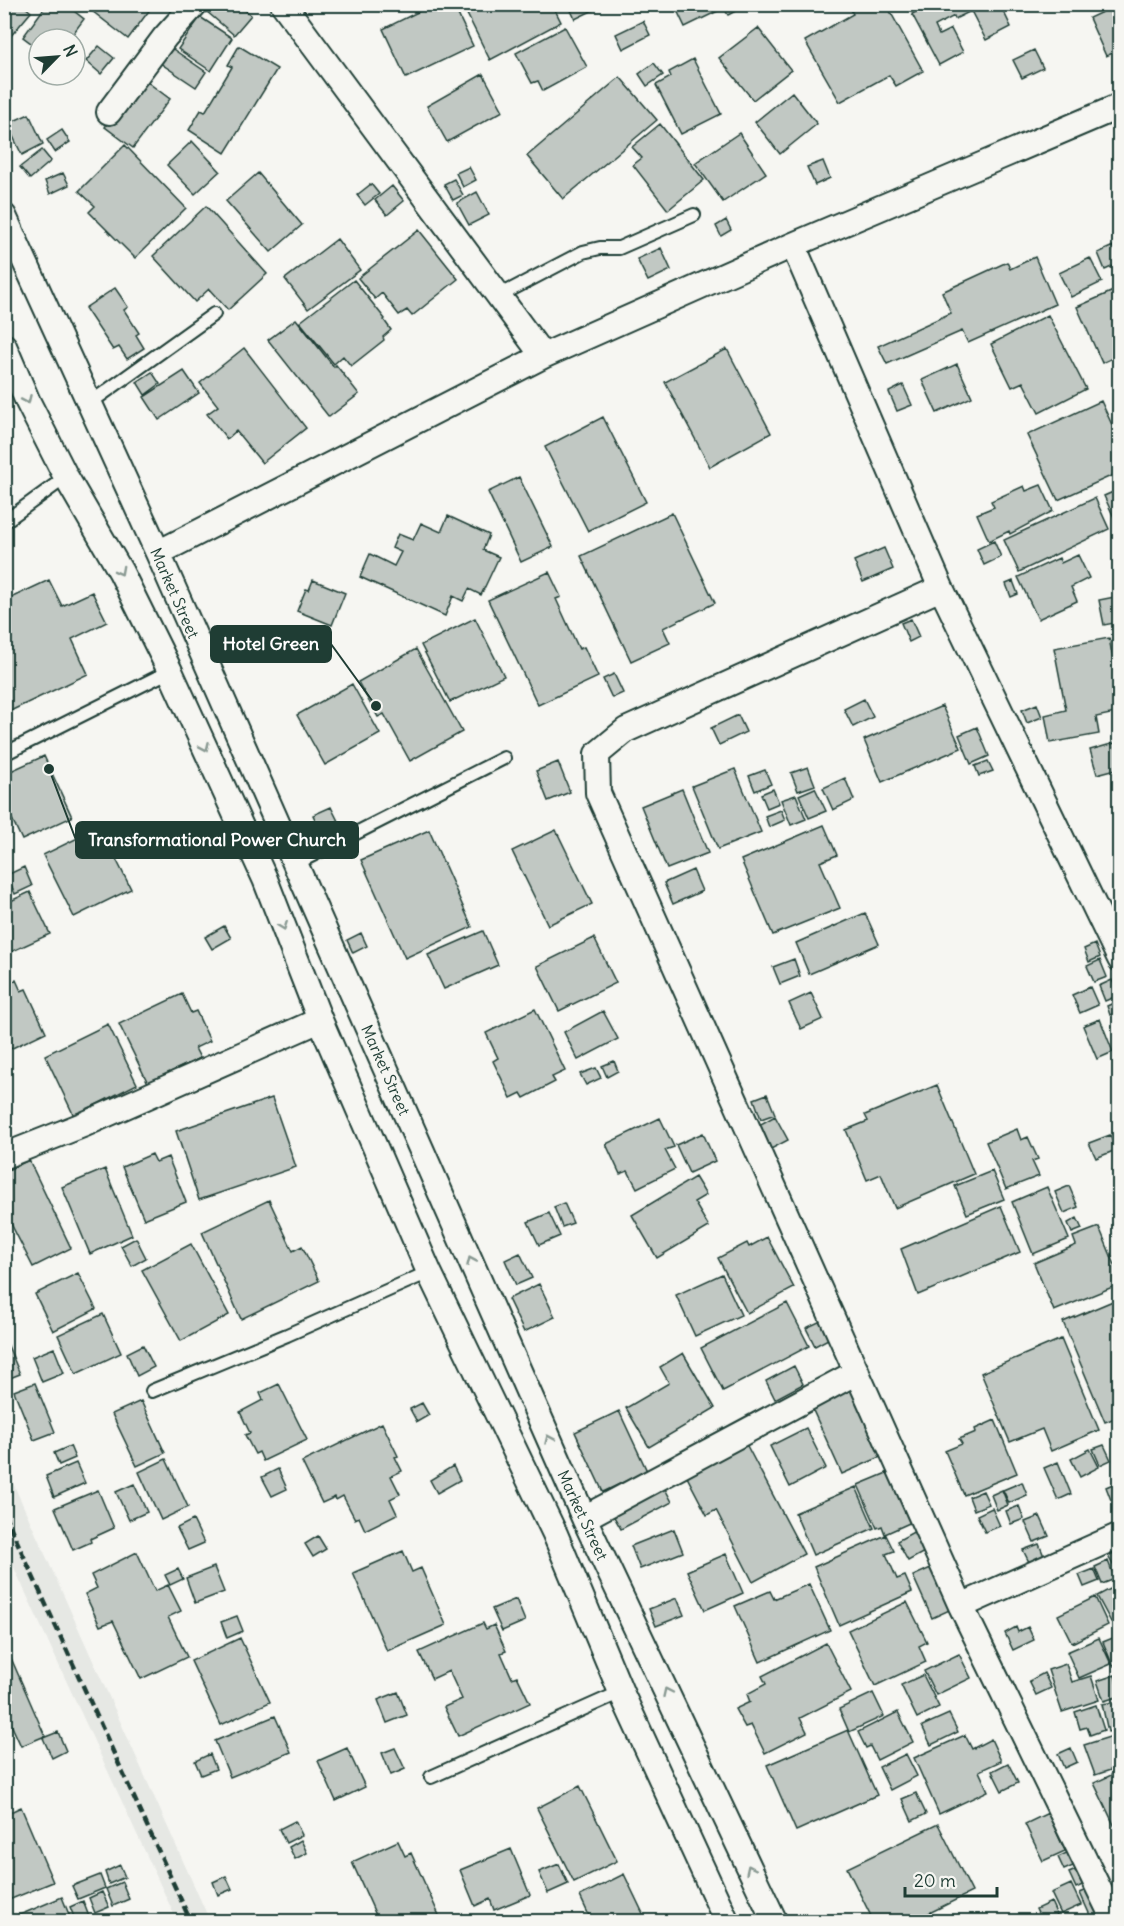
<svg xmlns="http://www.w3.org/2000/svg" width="1124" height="1926" font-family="Delius,sans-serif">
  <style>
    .built { fill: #e6e8e4 }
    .building { fill: #c1c8c3; stroke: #1f3d34; stroke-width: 1.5 }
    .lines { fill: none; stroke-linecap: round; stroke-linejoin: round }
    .service-casing { stroke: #1f3d34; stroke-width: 16 }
    .minor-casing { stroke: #1f3d34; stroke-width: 28 }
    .service { stroke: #f6f6f2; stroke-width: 12 }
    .minor { stroke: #f6f6f2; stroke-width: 24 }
    .rail { stroke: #1f3d34; stroke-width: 4.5; stroke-dasharray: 9 4.5; stroke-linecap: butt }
    .oneway { stroke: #8a9a93 }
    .labels { text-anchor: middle; stroke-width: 4.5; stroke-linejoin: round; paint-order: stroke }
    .street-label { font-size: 16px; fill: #1f3d34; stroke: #f6f6f2 }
    .leader { fill: none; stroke: #1f3d34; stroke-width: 2 }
    .callout-dot { fill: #1f3d34; stroke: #f6f6f2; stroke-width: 2 }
    .callout { fill: #1f3d34; stroke: #1f3d34; stroke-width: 2 }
    .callout-label { font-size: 18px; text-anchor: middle; font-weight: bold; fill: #fff }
  </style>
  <rect width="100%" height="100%" fill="#f6f6f2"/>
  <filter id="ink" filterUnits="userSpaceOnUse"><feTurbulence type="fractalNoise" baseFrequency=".0167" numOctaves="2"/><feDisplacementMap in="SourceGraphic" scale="12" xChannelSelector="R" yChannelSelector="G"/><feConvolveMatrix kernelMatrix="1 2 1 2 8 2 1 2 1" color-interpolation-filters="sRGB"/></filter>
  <g filter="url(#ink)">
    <path class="built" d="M4 1465 13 1483 210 1921H177L5 1548Z"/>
    <path class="building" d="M4 4H22L31 12 4 44Z
      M47 4H65L84 19 69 39H39V49L23 37Z
      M83 4H154L128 39Z
      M238 4 251 15 234 35 199 5Z
      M434 4H453L473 46 406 78 383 29Z
      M462 4H552L561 22 490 60Z
      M568 4H604V5L575 19Z
      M674 4H749L728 15 724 8 685 27Z
      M848 4H886L923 71 896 86 889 75 840 102 805 41 853 14Z
      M931 4H1000L1011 27 986 40 971 11 955 19 954 16 935 26 939 35 951 29 963 52 939 65 912 14Z
      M1117 5 1120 9V50L1106 56 1089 18Z
      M200 17 232 38 211 71 178 49Z
      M643 21 650 35 623 49 616 34Z
      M565 27 587 67 543 91 538 81 532 83 516 53Z
      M758 28 791 70 753 100 719 58Z
      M167 45 206 72 196 87 157 61Z
      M99 46 114 58 101 74 86 61Z
      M239 46 277 69 225 153 189 130 201 110 205 112 232 67 228 65Z
      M1034 50 1043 68 1022 78 1013 60Z
      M693 59 721 114 681 134 656 85 671 77 669 72Z
      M654 63 663 75 647 86 639 74Z
      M483 74 503 111 447 142 427 106Z
      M620 77 657 120 563 199 527 156Z
      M146 81 170 99 133 148 105 127 128 97Z
      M792 92 817 124 780 154 755 122Z
      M29 114 43 144 22 155 7 124Z
      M660 124 704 180 668 210 633 165 642 158 632 147Z
      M62 130 70 142 55 152 47 140Z
      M739 133 766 173 723 202 695 163Z
      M192 141 220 171 195 194 167 165Z
      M125 145 186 208 135 258 89 212 95 206 79 191Z
      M42 150 51 161 30 179 20 167Z
      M823 161 830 178 815 185 807 167Z
      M469 167 476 180 463 187 456 173Z
      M63 173 69 185 50 194 45 181Z
      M258 173 302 225 271 252 226 201Z
      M454 179 463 195 453 200 444 184Z
      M371 184 379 194 365 205 357 195Z
      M392 186 404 201 387 215 375 200Z
      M477 192 489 215 469 225 457 203Z
      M206 206 267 274 228 310 209 289 195 302 153 256Z
      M726 220 731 230 721 236 716 226Z
      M419 230 458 279 412 316 407 310 399 315 382 293 375 299 358 278Z
      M337 239 360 270 308 309 285 279Z
      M1113 246 1120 263 1105 270 1098 253Z
      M661 248 671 270 648 281 637 259Z
      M1035 257 1055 304 968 343 962 331 887 364 878 346 951 313 942 292 1007 262 1010 269Z
      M1090 258 1102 282 1071 297 1059 273Z
      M354 280 385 319 384 320 391 330 383 337 384 340 351 366 343 356 334 364 300 322Z
      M115 288 128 307 124 310 139 333 136 335 144 348 127 359 119 347 113 350 85 308Z
      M1120 288V362L1117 356 1102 363 1077 307Z
      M1048 315 1086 389 1039 413 1023 382 1012 387 991 344Z
      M296 319 334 367 336 365 359 394 329 417 268 340Z
      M244 348 306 428 262 463 236 431 227 439 207 414 218 406 200 383Z
      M727 349 771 433 710 467 665 382Z
      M957 364 972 397 937 413 922 380Z
      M184 371 199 393 159 420 144 397Z
      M152 372 160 384 145 395 137 382Z
      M903 385 912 405 897 411 889 392Z
      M1101 401 1120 442V472L1058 500 1027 435Z
      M603 417 646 502 588 531 545 447Z
      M519 477 553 547 521 562 488 492Z
      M1041 485 1053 511 1010 534 1009 531 989 541 977 514 994 507 991 501 1024 486 1026 491Z
      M1120 489V530L1104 496Z
      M1095 498 1109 529 1019 572 1004 540Z
      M672 513 715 603 663 628 670 643 631 661 581 556Z
      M448 516 489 535 483 550 499 557 481 595 469 589 463 601 453 596 445 616 360 577 370 554 394 566 401 552 392 548 398 534 413 540 421 523 441 532Z
      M994 541 1001 557 984 565 977 549Z
      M884 548 893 569 863 582 854 561Z
      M1078 555 1089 578 1071 587 1077 601 1038 619 1018 577 1059 558 1061 563Z
      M549 572 561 597 556 599 579 649 584 647 598 677 538 705 488 600Z
      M49 580 62 606 92 592 107 622 72 639 88 674 4 714V601Z
      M313 580 345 593 332 625 297 611 306 589 309 590Z
      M1013 581 1018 594 1011 597 1006 584Z
      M1120 596V622L1104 625 1099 600Z
      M475 618 504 676 450 702 421 645Z
      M911 619 919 637 909 642 901 623Z
      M1109 638 1120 695V712L1096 717 1099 734 1050 743 1045 715 1066 710 1054 648Z
      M416 649 462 732 410 761 384 714 378 717 358 682Z
      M614 674 623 693 612 698 603 679Z
      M352 684 380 734 325 765 297 715Z
      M864 699 873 717 853 727 844 709Z
      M1037 704 1042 717 1027 723 1022 710Z
      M942 706 961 748 882 782 864 740Z
      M738 715 746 732 719 745 711 728Z
      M977 727 989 756 971 764 959 735Z
      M1115 743 1120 760V768L1097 774 1090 750Z
      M44 756 72 817 22 840 4 802V774Z
      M988 761 993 771 979 776 975 766Z
      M558 762 570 792 548 801 536 771Z
      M808 767 815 785 798 791 791 773Z
      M735 769 761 832 718 849 692 786Z
      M765 770 771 784 755 791 749 776Z
      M845 778 854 800 833 810 823 788Z
      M815 788 826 811 809 818 799 795Z
      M682 789 708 853 667 869 641 806Z
      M773 789 779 803 767 808 761 794Z
      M796 795 806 819 791 825 781 800Z
      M331 807 344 833 326 841 313 815Z
      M781 810 785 820 769 827 765 816Z
      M824 825 837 855 820 862 840 908 773 935 741 860Z
      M100 827 131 889 74 917 43 855Z
      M429 830 472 927 405 958 361 860Z
      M556 830 592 904 548 925 512 851Z
      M24 867 32 886 15 894 7 875Z
      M693 870 702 891 673 904 664 883Z
      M30 892 50 934 4 955V904Z
      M865 913 879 944 809 974 796 943Z
      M224 926 231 938 212 949 205 937Z
      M483 931 498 965 444 989 428 955Z
      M361 933 367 946 353 953 347 940Z
      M594 938 616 983 559 1011 537 966Z
      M1095 944 1100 957 1089 962 1084 949Z
      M794 959 800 976 780 984 773 967Z
      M1100 960 1107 977 1094 982 1087 966Z
      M16 980 21 991 26 989 46 1032 4 1052V985Z
      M1112 980 1119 995 1105 1001 1099 986Z
      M1090 987 1098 1005 1080 1013 1072 995Z
      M811 993 823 1019 801 1029 789 1003Z
      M182 994 191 1013 196 1011 210 1041 195 1048 200 1058 148 1083 119 1024Z
      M1118 1001 1120 1011 1110 1015 1107 1006Z
      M535 1009 565 1071 552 1077 555 1082 524 1098 521 1093 511 1098 493 1061 498 1058 486 1033Z
      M603 1011 618 1039 578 1060 564 1032Z
      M1100 1019 1113 1052 1097 1059 1083 1026Z
      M108 1024 137 1084 74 1116 45 1055Z
      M614 1061 618 1071 607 1077 602 1066Z
      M596 1068 601 1078 586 1085 580 1074Z
      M937 1085 974 1174 895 1208 881 1174 867 1180 846 1130 868 1121 865 1115Z
      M767 1094 775 1114 761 1119 754 1099Z
      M272 1098 296 1167 199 1200 176 1131Z
      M775 1116 788 1140 771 1149 759 1125Z
      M660 1118 674 1147 665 1150 675 1169 637 1188 628 1171 620 1174 606 1144Z
      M1017 1129 1021 1140 1028 1137 1038 1159 1032 1161 1039 1176 1006 1189 986 1142Z
      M703 1133 715 1161 689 1173 676 1145Z
      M1110 1135 1116 1150 1096 1158 1089 1143Z
      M152 1154 156 1162 168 1157 186 1202 144 1219 122 1167Z
      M29 1160 71 1248 33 1267 4 1210V1172Z
      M105 1169 132 1235 90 1254 62 1187Z
      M992 1171 1004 1199 967 1214 955 1186Z
      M695 1177 706 1195 694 1202 709 1227 657 1258 632 1215Z
      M1069 1186 1078 1207 1064 1213 1055 1192Z
      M1047 1187 1069 1239 1033 1254 1012 1202Z
      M269 1200 293 1251 302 1246 319 1281 241 1319 202 1232Z
      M564 1203 573 1223 562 1227 554 1207Z
      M1001 1206 1020 1252 918 1295 901 1249Z
      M549 1213 560 1236 539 1245 528 1222Z
      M1077 1218 1082 1229 1072 1233 1068 1223Z
      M1099 1227 1120 1277V1284L1054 1311 1034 1263 1076 1245 1073 1237Z
      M767 1237 794 1288 747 1313 718 1258 747 1243 749 1247Z
      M136 1238 146 1258 132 1266 121 1246Z
      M191 1244 229 1315 181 1341 142 1270Z
      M520 1253 532 1278 516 1285 505 1260Z
      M78 1273 96 1309 53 1331 35 1294Z
      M722 1274 741 1315 695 1336 676 1295Z
      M539 1284 555 1317 524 1332 508 1299Z
      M1120 1298V1416L1105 1422 1063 1322Z
      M787 1303 809 1346 723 1391 701 1348Z
      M103 1314 121 1353 76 1374 58 1335Z
      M823 1320 832 1337 815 1346 806 1328Z
      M1061 1339 1099 1430 1051 1451 1042 1429 1010 1442 981 1373Z
      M6 1341 20 1374 5 1380 4 1342Z
      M143 1345 154 1367 137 1376 127 1353Z
      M54 1348 64 1373 42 1382 32 1357Z
      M683 1353 715 1408 649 1447 626 1408 669 1383 660 1367Z
      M794 1366 803 1384 775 1399 766 1381Z
      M35 1383 55 1432 34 1440 14 1391Z
      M279 1384 307 1440 263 1461 259 1452 255 1454 245 1435 250 1433 240 1412 263 1400 260 1393Z
      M855 1386 885 1455 842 1474 811 1406Z
      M141 1401 165 1453 137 1466 112 1414Z
      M422 1403 429 1415 417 1422 410 1409Z
      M619 1411 647 1471 603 1492 575 1432Z
      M995 1420 1017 1473 964 1495 945 1451 962 1444 959 1439 976 1432 975 1429Z
      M382 1423 398 1456 395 1457 402 1471 391 1476 400 1494 390 1499 397 1514 365 1530 359 1517 355 1519 343 1496 336 1500 335 1497 322 1503 302 1462Z
      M806 1428 826 1468 790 1487 770 1446Z
      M745 1442 804 1554 753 1582 716 1510 707 1515 685 1473Z
      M1104 1445 1111 1460 1100 1465 1093 1449Z
      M70 1446 75 1458 59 1465 54 1453Z
      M1090 1449 1099 1467 1080 1477 1071 1459Z
      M166 1459 188 1507 161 1520 139 1472Z
      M1058 1462 1071 1494 1058 1500 1044 1468Z
      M76 1463 85 1483 54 1497 46 1476Z
      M453 1466 460 1480 437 1493 430 1480Z
      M278 1469 287 1489 272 1496 262 1477Z
      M894 1470 916 1520 885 1534 882 1526 877 1528 858 1485Z
      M1120 1481V1497L1111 1500 1106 1487Z
      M1022 1482 1027 1495 1009 1503 1003 1490Z
      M134 1484 147 1512 129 1520 116 1492Z
      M663 1485 672 1502 621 1529 612 1513Z
      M856 1487 874 1528 813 1555 795 1513Z
      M98 1490 114 1528 90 1539 91 1542 73 1550 55 1508Z
      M1002 1490 1008 1505 997 1510 991 1495Z
      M983 1491 989 1504 974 1510 969 1497Z
      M1019 1506 1024 1519 1011 1524 1006 1511Z
      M992 1508 1000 1526 985 1532 977 1515Z
      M1040 1516 1049 1536 1034 1542 1025 1522Z
      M193 1520 204 1543 188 1550 177 1528Z
      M674 1529 683 1552 640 1569 631 1546Z
      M917 1530 928 1550 908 1561 897 1541Z
      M886 1535 894 1551 886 1554 897 1579 905 1576 912 1592 839 1625 814 1567Z
      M318 1536 326 1549 313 1557 305 1544Z
      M1039 1544 1044 1556 1029 1562 1023 1550Z
      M1120 1550V1568L1116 1570 1108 1556Z
      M403 1551 412 1572 421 1568 446 1625 387 1651 353 1573Z
      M137 1552 155 1591 168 1585 181 1611 168 1617 187 1657 141 1679 113 1621 100 1626 85 1594 97 1588 91 1575Z
      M726 1554 743 1593 705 1610 687 1571Z
      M1108 1561 1115 1579 1102 1584 1095 1567Z
      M935 1566 954 1608 932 1618 913 1576Z
      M214 1567 224 1592 195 1603 186 1578Z
      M178 1569 183 1579 170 1585 165 1575Z
      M1094 1569 1099 1581 1084 1587 1079 1575Z
      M809 1584 830 1630 760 1662 735 1606 770 1591 774 1599Z
      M1116 1586 1120 1593V1617L1111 1622 1097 1596Z
      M1095 1597 1108 1625 1072 1643 1058 1615Z
      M677 1598 684 1615 656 1626 649 1609Z
      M516 1599 525 1621 502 1631 492 1609Z
      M907 1602 927 1642 919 1646 926 1662 875 1686 848 1630Z
      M237 1616 243 1631 227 1638 221 1622Z
      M483 1623 486 1629 494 1625 506 1651 501 1653 512 1678 517 1676 530 1703 458 1736 444 1707 462 1699 449 1671 432 1679 419 1652Z
      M1016 1627 1018 1632 1028 1627 1034 1640 1013 1650 1005 1633Z
      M1120 1635V1664L1113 1666 1103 1642Z
      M240 1638 270 1702 221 1725 191 1661Z
      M1099 1638 1111 1664 1079 1678 1067 1652Z
      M4 1642 45 1736 21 1746 4 1709Z
      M826 1643 851 1692 800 1718 807 1732 765 1753 751 1725 745 1727 735 1709 750 1702 747 1694 766 1684 762 1676Z
      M959 1654 971 1678 936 1695 924 1671Z
      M1066 1664 1072 1682 1091 1676 1099 1700 1062 1712 1048 1670Z
      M1044 1673 1051 1688 1036 1695 1029 1681Z
      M923 1675 939 1707 917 1718 901 1685Z
      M1115 1675 1120 1696 1104 1701 1097 1681Z
      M398 1692 407 1715 387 1723 378 1700Z
      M873 1693 884 1716 849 1732 839 1709Z
      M1120 1701V1730L1108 1732 1102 1704Z
      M1096 1705 1104 1730 1090 1735 1087 1727 1080 1729 1075 1712Z
      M898 1712 913 1742 877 1760 870 1746 866 1748 858 1732Z
      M949 1714 958 1732 931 1745 922 1726Z
      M275 1716 291 1752 230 1777 215 1741Z
      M848 1730 877 1795 796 1831 767 1765Z
      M58 1732 66 1751 52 1758 43 1738Z
      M1119 1734 1120 1767 1095 1775 1084 1745Z
      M965 1735 972 1749 991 1739 1001 1761 979 1771 988 1791 939 1814 914 1758Z
      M347 1748 365 1787 336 1801 318 1761Z
      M395 1748 405 1769 391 1775 382 1753Z
      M1071 1748 1077 1762 1064 1768 1058 1754Z
      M210 1754 216 1769 201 1775 195 1761Z
      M906 1754 917 1776 890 1790 879 1767Z
      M1008 1763 1018 1783 1002 1791 992 1771Z
      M1120 1771V1828L1116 1829 1094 1783Z
      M580 1786 617 1861 574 1882 537 1808Z
      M916 1793 926 1814 912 1821 902 1799Z
      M21 1807 53 1882 4 1902V1815Z
      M1048 1813 1065 1851 1043 1861 1025 1824Z
      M295 1821 302 1835 286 1843 279 1829Z
      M938 1824 972 1892 911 1922H874L847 1868Z
      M301 1840 307 1853 295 1859 289 1847Z
      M398 1841 405 1856 411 1853 442 1922H379L352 1862Z
      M511 1849 530 1895 494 1910 490 1899 475 1906 460 1870Z
      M1075 1849 1082 1862 1064 1870 1058 1857Z
      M559 1864 568 1884 548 1893 539 1872Z
      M120 1865 125 1877 109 1884 105 1872Z
      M1085 1866 1091 1881 1076 1888 1069 1873Z
      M624 1874 647 1922H592L580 1896Z
      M100 1875 105 1888 78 1899 72 1886Z
      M226 1876 232 1889 218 1895 213 1882Z
      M122 1882 129 1899 113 1906 106 1889Z
      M1071 1884 1081 1905 1061 1914 1051 1893Z
      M1095 1887 1111 1922H1093L1080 1893Z
      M102 1892 109 1907 95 1913 89 1898Z
      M62 1897 72 1922H16L15 1917Z
      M83 1901 91 1922H76L70 1907Z
      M1051 1902 1060 1922H1042L1036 1909Z"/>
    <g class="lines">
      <g class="service-casing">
        <path id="service" d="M499 296 583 252 600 248H619L694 215
          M90 403 214 314
          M4 522 66 477
          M4 754 170 671
          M295 864 504 758
          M152 1391 287 1335 429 1272
          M431 1777 621 1692"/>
      </g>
      <g class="minor-casing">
        <path id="minor" d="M283 4 543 356
          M109 112 165 37 195 4
          M4 216 158 553 584 1518 775 1922
          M793 245 941 588 1120 959
          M4 346 28 402 66 477 121 572 170 671 265 879 320 1020 429 1272 555 1534 621 1692 727 1922
          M158 553 543 356 793 245 1120 106
          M941 588 626 730 597 754 598 793 961 1606 1115 1922
          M4 1156 85 1124 320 1020
          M584 1518 857 1372
          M961 1606 1120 1535"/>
      </g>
      <use href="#service" class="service"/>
      <use href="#minor" class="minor"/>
      <path class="rail" d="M4 1513 191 1922"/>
    </g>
    <defs><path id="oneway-chevron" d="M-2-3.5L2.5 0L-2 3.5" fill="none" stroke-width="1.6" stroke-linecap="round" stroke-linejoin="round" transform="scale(1.5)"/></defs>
    <g class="oneway">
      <use href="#oneway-chevron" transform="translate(27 400) rotate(66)"/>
      <use href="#oneway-chevron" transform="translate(120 571) rotate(62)"/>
      <use href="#oneway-chevron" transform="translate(205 747) rotate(66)"/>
      <use href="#oneway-chevron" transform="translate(283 926) rotate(69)"/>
      <use href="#oneway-chevron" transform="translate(471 1261) rotate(-114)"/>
      <use href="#oneway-chevron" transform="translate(549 1439) rotate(-114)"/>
      <use href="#oneway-chevron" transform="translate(667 1692) rotate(-115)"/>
      <use href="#oneway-chevron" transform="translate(750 1869) rotate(-115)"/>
    </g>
  </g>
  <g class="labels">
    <g class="street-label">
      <text transform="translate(175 593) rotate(66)" y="6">Market Street</text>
      <text transform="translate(386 1070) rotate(66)" y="6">Market Street</text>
      <text transform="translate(583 1515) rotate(65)" y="6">Market Street</text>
    </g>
  </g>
  <path class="leader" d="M376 706L331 644M49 769L76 840"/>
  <g class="callout-dot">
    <circle cx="376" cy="706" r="6"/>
    <circle cx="49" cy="769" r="6"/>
  </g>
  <g class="callout">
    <rect x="211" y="626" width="120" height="36" rx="6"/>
    <rect x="76" y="822" width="282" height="36" rx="6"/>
  </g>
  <g class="callout-label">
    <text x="271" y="650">Hotel Green</text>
    <text x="217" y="846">Transformational Power Church</text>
  </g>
  <rect width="1124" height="1926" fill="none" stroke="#f6f6f2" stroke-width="24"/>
  <rect x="12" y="12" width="1100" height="1902" fill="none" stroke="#1f3d34" stroke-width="2" filter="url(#ink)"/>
  <g transform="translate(57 57) rotate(65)"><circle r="28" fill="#f6f6f2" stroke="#a0aca6" stroke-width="1.5"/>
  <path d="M0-4.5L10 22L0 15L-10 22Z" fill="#1f3d34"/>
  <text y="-9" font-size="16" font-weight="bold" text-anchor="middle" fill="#1f3d34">N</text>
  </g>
  <path d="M905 1887v9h92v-9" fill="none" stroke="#1f3d34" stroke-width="3"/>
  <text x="914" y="1887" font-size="18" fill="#1f3d34" stroke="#f6f6f2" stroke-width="4.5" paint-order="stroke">20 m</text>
</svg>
